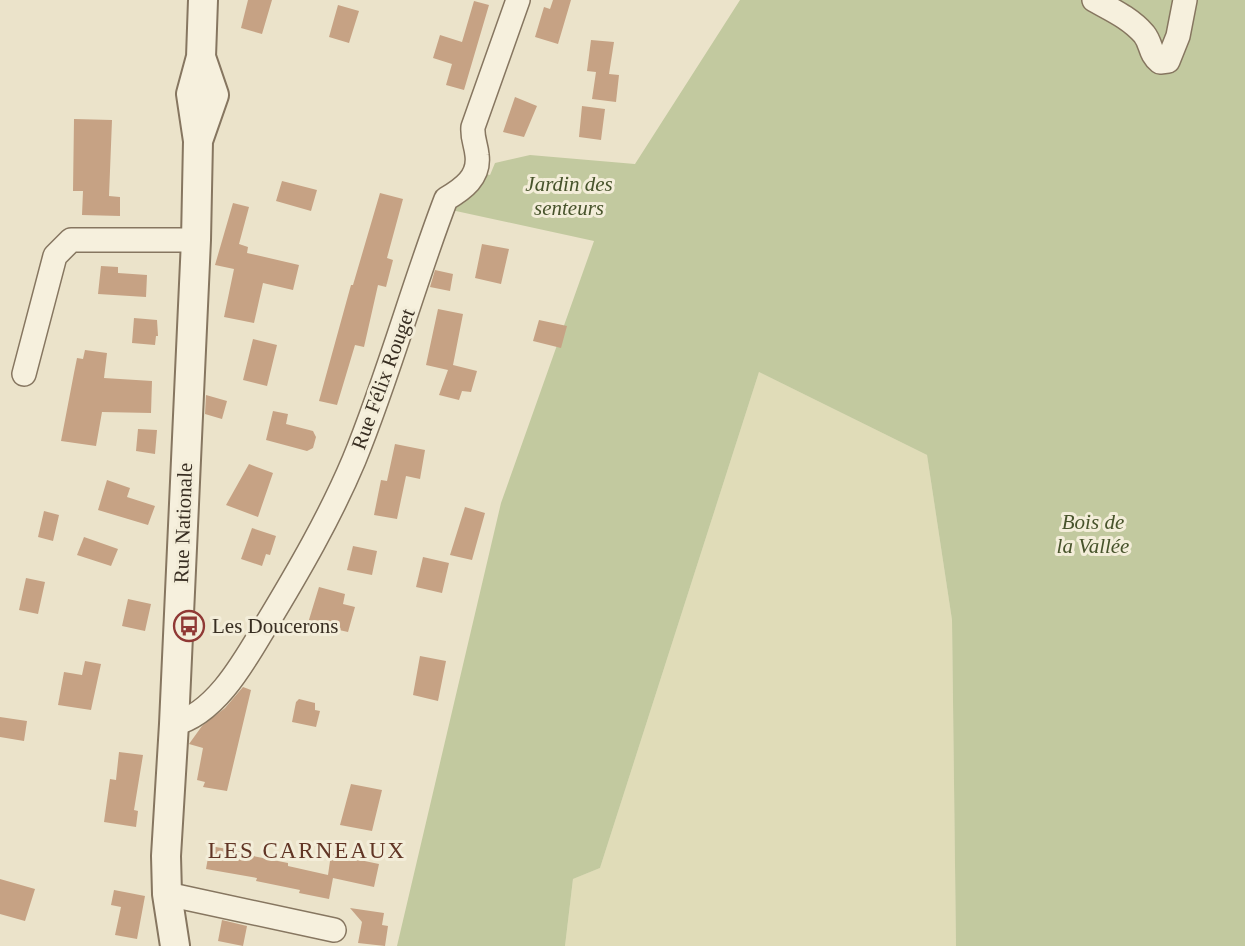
<svg xmlns="http://www.w3.org/2000/svg" width="1245" height="946" font-family="Georgia,serif">
  <style>
    .farmland { fill: #e0dcb8 }
    .green { fill: #c2c99f }
    .building { fill: #c6a284 }
    .lines { fill: none; stroke-linecap: round; stroke-linejoin: round }
    .minor-casing { stroke: #867660; stroke-width: 26 }
    .tertiary-casing { stroke: #867660; stroke-width: 32 }
    .minor { stroke: #f6f0dd; stroke-width: 23 }
    .tertiary { stroke: #f6f0dd; stroke-width: 28 }
    .labels { text-anchor: middle; stroke-width: 6; stroke-linejoin: round; paint-order: stroke }
    .park-label { font-size: 21px; font-style: italic; fill: #47532b; stroke: #f3edd9 }
    .street-label { font-size: 21px; fill: #382e22; stroke: #f3edd9 }
    .poi-label { font-size: 21px; fill: #382e22; stroke: #f3edd9; text-anchor: start }
    .neighbourhood-label { font-size: 23px; letter-spacing: 2px; fill: #613525; stroke: #f3edd9 }
  </style>
  <rect width="100%" height="100%" fill="#ebe3ca"/>
  <path class="farmland" d="M759 372 927 455 952 620 956 946H565L573 879 600 868Z"/>
  <path class="green" d="M740 0H1245V946H956L952 620 927 455 759 372 600 868 573 879 565 946H397L501 503 594 241 442 208 475 171 490 175 495 163 530 155 635 164Z"/>
  <path class="building" d="M248 0H272L262 34 241 28Z
    M553 0H571L558 44 535 37 544 7 550 9Z
    M474 1 489 5 464 90 446 85 452 64 433 58 440 35 462 42Z
    M338 5 359 11 349 43 329 37Z
    M591 40 614 42 609 74 619 75 616 102 592 99 596 72 587 71Z
    M515 97 537 106 524 137 503 132Z
    M582 106 605 109 601 140 579 137Z
    M74 119 112 120 109 196 120 197V216L82 215 83 191H73Z
    M282 181 317 190 311 211 276 201Z
    M380 193 403 199 387 258 393 260 386 287 378 285 364 347 355 345 337 405 319 401 351 285H353Z
    M233 203 249 207 239 244 248 247 247 253 299 265 293 290 263 283 254 323 224 317 234 269 215 265Z
    M482 244 509 249 501 284 475 278Z
    M101 266 118 267V273L147 275 146 297 98 294Z
    M435 270 453 274 450 291 430 287Z
    M438 309 463 314 453 365 477 371 471 392 462 391 459 400 439 395 448 370 426 365Z
    M134 318 157 320 158 336H156L155 345 132 343Z
    M539 320 567 326 561 348 533 341Z
    M253 339 277 345 267 386 243 380Z
    M85 350 107 353 104 378 152 381 151 413 102 412 96 446 61 441 74 373 77 358 83 359Z
    M206 395 227 401 222 419 205 414Z
    M273 411 288 414 286 424 313 431 316 437 313 448 307 451 266 440Z
    M138 429 157 430 155 454 136 451Z
    M395 444 425 450 420 479 406 476 397 519 374 515 381 480 387 481Z
    M249 464 273 473 258 517 226 505Z
    M107 480 130 488 127 497 155 506 148 525 98 510Z
    M465 507 485 513 472 560 450 555Z
    M44 511 59 515 53 541 38 537Z
    M252 528 276 536 270 555 266 554 262 566 241 559Z
    M84 537 118 549 111 566 77 555Z
    M353 546 377 551 372 575 347 570Z
    M423 557 449 563 442 593 416 587Z
    M26 578 45 582 38 614 19 610Z
    M319 587 345 594 343 604 355 607 348 632 308 623Z
    M128 599 151 604 145 631 122 626Z
    M420 656 446 661 438 701 413 695Z
    M85 661 101 664 91 710 58 705 64 672 82 675Z
    M243 687 251 690 227 791 203 787 205 782 197 780 203 748 189 744 202 726 225 708Z
    M299 699 315 703V710L320 711 316 727 292 722 296 702Z
    M0 717 27 721 24 741 0 737Z
    M119 752 143 755 134 810 138 811 136 827 104 822 110 779 116 780Z
    M351 784 382 790 372 831 340 825Z
    M210 846 244 852 243 854 288 863V866L328 875 331 854 379 864 374 887 333 878 329 899 299 893 300 890 256 881 257 878 206 869Z
    M0 879 35 889 25 921 0 914Z
    M114 890 145 896 137 939 115 935 121 907 111 905Z
    M350 908 384 913 382 925 388 926 385 946 358 943 362 922Z
    M222 920 247 926 243 946 218 941Z"/>
  <g class="lines">
    <g class="minor-casing">
      <path id="minor" d="M1094 0C1112 10 1130 18 1144 34 1152 44 1149 53 1160 62L1168 61 1178 36 1185 0
        M24 374 55 256 71 240H196
        M174 724C216 714 245 660 266 625 298 572 330 517 354 460 389 375 413 285 446 199 463 189 480 177 477 155 476 144 472 138 473 127L518 0
        M167 894 334 930"/>
    </g>
    <g class="tertiary-casing">
      <path id="tertiary" d="M199 138 214 95 201 57
        M175 946 167 894 166 856 174 724 196 240 198 141 191 94 201 57 203 0"/>
    </g>
    <use href="#minor" class="minor"/>
    <use href="#tertiary" class="tertiary"/>
  </g>
  <defs>
    <g id="bus-ring" transform="scale(1.575)"><circle r="9.5" fill="#f3edd9" stroke="#903935" stroke-width="1.5"/><path d="M-5-6H5V4H4V6H2V4H-2V6H-4V4H-5ZM-3.5-4V0h7V-4ZM-3.5 1.2v1.5H-2V1.2ZM2 1.2v1.5H3.5V1.2Z" fill="#903935"/></g>
  </defs>
  <g fill-rule="evenodd">
    <use href="#bus-ring" x="189" y="626"/>
  </g>
  <g class="labels">
    <g class="park-label">
      <text x="569" y="191">Jardin des<tspan x="569" dy="24">senteurs</tspan></text>
      <text x="1093" y="529">Bois de<tspan x="1093" dy="24">la Vallée</tspan></text>
    </g>
    <g class="street-label">
      <text transform="translate(383 379) rotate(-70)" y="7">Rue Félix Rouget</text>
      <text transform="translate(183 523) rotate(-88)" y="7">Rue Nationale</text>
    </g>
    <g class="poi-label">
      <text x="212" y="633">Les Doucerons</text>
    </g>
    <g class="neighbourhood-label">
      <text x="307" y="858">LES CARNEAUX</text>
    </g>
  </g>
</svg>
